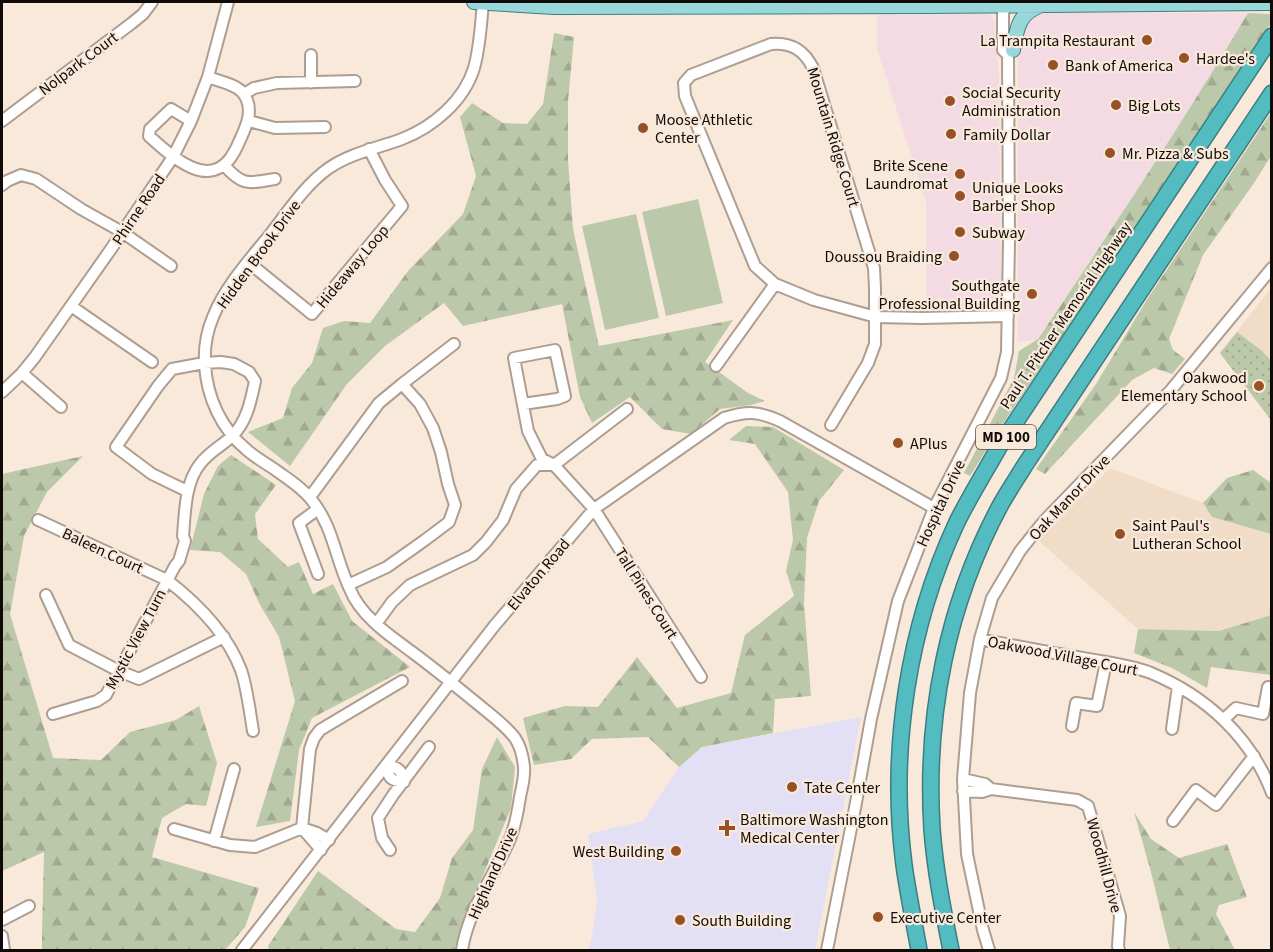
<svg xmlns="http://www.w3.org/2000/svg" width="1273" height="952" font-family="'Source Sans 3',sans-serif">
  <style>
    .commercial { fill: #f3dae3 }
    .built { fill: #f1dcc8 }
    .medical { fill: #e3dff5 }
    .grass { fill: url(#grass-dots) }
    .forest { fill: url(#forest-firs) }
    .pitch { fill: #bcc8aa }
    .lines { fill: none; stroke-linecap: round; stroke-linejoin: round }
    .minor-casing { stroke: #ad9e91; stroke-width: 14 }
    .major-casing { stroke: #3c7e80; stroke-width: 16 }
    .highway-casing { stroke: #3c7e80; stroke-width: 18 }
    .minor { stroke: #fff; stroke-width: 10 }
    .major { stroke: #98d7da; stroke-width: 14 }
    .highway { stroke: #53bcc1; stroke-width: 15 }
    .poi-dot { fill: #965127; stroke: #f9e9db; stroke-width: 2 }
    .labels { text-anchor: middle; stroke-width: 4.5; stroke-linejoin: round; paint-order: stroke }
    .shield { fill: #f9e9db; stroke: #564e46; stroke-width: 1.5 }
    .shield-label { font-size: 15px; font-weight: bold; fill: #100b06 }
    .poi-label { font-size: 16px; fill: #100b06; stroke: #f9e9db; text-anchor: start }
    .street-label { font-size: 16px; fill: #100b06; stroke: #f9e9db }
  </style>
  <defs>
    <pattern id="grass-dots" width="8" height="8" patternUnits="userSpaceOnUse" patternTransform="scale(1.5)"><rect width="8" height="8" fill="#bcc8aa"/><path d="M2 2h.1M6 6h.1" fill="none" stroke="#a1aa91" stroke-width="1.8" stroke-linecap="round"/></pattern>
    <pattern id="forest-firs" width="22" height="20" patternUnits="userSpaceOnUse" patternTransform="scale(1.5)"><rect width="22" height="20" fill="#bcc8aa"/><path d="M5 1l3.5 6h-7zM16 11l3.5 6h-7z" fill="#a1aa91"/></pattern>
  </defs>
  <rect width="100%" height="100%" fill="#f9e9db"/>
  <path class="commercial" d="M1055 13H1248L1217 65 1123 212 1037 339 1018 342V39L1023 25 1036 14Z
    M990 14 994 20 999 78 1001 301 994 310 926 309V201L877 49V15Z"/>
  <path class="built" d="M1271 288V420L1220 353Z
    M1110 468 1203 503 1212 517 1271 534V615L1219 631 1138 629 1038 540Z"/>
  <path class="medical" d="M861 717 815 950H588L592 936 597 901 588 834 643 821 679 767 702 747Z"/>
  <path class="grass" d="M1237 332 1262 351 1271 361V420L1220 353Z"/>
  <path class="forest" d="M1248 13 1271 14V23L1151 205 1006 419 970 476 964 473 1014 378 1019 351 1038 339C1110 232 1182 124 1248 13Z
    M554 33 574 37 568 101V160L573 229 599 346 733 320 705 362 748 393 765 401 751 405 720 409 691 434 662 429 630 397 592 423 580 397 562 304 463 326 444 303 385 346 347 384 290 466 248 432 283 418 292 388 312 363 323 328 344 321 370 323 408 271 463 214 476 176 460 117 472 103 503 123 527 124 543 104Z
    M1271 113V156L1254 183 1203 255 1169 339 1173 350 1185 359 1172 374 1154 368 1132 380 1045 474 1036 469 1096 384 1146 301Z
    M746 426 773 427 844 470 819 501 807 538 804 603 811 696 775 699 773 733 702 747 679 767 648 737 592 739 571 759 534 765 523 718 565 706 598 707 637 657 677 708 731 693 745 635 794 596 786 571 793 540 788 492 755 444 729 440Z
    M231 455 276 485 255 514 258 539 288 567 299 562 313 594 333 584 352 621 410 667 312 718 299 750 290 821 256 827 295 701 279 637 259 603 246 574 220 552 190 550 204 494 218 466Z
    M83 456 47 492 24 536 10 614 53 758 101 760 130 732 176 720 199 706 217 763 206 806 186 804 162 818 152 857 259 888 245 927 225 950H42V931L44 852 2 871V474Z
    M1253 470 1271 483V534L1212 517 1203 503 1227 478Z
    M1271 615V675L1211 667 1207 688 1172 668 1134 653 1138 629 1219 631Z
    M497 737 515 767 511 808 459 933 456 950H269L268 946 318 871 396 929 415 932 440 898 452 858 473 830 482 769Z
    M1134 812 1151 839 1179 858 1227 844 1247 897 1219 905 1216 914 1235 950H1170L1151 872Z"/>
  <path class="pitch" d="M698 199 723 303 666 316 642 212Z
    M636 214 659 318 605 330 582 226Z"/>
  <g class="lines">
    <g class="minor-casing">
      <path id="minor" d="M311 55V83
        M244 94 254 88 277 83 355 81
        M2 121 132 23 143 14 152 2
        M191 121 171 109 150 129 149 136C162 148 188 172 208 171 226 170 234 154 240 140 247 125 255 107 242 92 235 84 218 81 208 77
        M249 121 275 128 325 127
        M224 165C243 187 249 183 275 179
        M2 185 7 181 21 175 36 179 81 209 122 232 171 266
        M248 262 312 314 402 206 385 180 369 149
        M775 284 814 300 876 317 922 318 1008 316
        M71 306 152 362
        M716 366 775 284 755 266 685 96 684 83 691 75 771 44C791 42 804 50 813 68L874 268 875 288V344L868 363 831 425
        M22 373 61 407
        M2 392 22 373 35 357 111 249 173 157 191 121 208 77 228 2
        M523 404 557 399 565 396 555 350 514 358 528 431 542 459 554 465 594 509 701 677
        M310 497 379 403 402 384
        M318 509 299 523 318 574
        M38 520 167 580C198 604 227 633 241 670 247 687 250 713 253 731
        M348 585 387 567 425 540 449 522 455 505 448 484 441 452 433 428 420 404 402 384 454 344
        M46 595 69 645 119 671 139 679 224 637
        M376 624 392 602 410 585 473 555 486 542 503 520 516 489 537 465H554L627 409
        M980 639C1016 646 1052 653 1088 659 1107 662 1134 666 1151 673 1206 696 1251 737 1272 793
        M53 714 97 701 106 695 175 566 179 561 185 541 183 536C185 512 185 483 200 464 210 451 222 446 232 436 247 422 251 400 255 381L249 372 234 364 221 362 204 363 172 369 158 386 116 447 152 474 187 491
        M1224 719 1236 708 1263 714 1268 687
        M1072 726 1076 703 1097 706 1106 662
        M1172 729 1178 686
        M386 765C398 767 402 770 404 782 391 781 388 778 386 765Z
        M963 779 985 784 991 789
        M963 791 982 792 991 789 1077 800 1088 806 1120 916 1118 946 1119 950
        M1173 821 1196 790 1216 805 1254 756
        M302 828 317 833 329 840
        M174 829 230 845 255 847 302 828
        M214 841 234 769
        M321 850 302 828 310 749 314 738 320 730 402 681
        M390 850 382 838 378 818 393 795 429 747
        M2 920 29 906
        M2 936 4 950
        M242 950 495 625 594 509 724 418C747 411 758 411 780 421L934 508
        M462 950C468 910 494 876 510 839 515 826 518 811 520 797 522 787 525 777 524 767 523 757 521 747 515 738 505 725 491 715 479 705 457 687 435 669 412 652 399 642 385 633 374 622 363 612 354 600 349 587 335 557 333 525 310 498 301 487 288 479 277 471 267 464 256 458 247 450 221 429 207 397 205 365 204 349 207 331 213 317 225 286 252 257 272 232 289 210 306 184 329 168 351 153 378 148 402 139 433 127 464 101 474 68 480 47 481 24 483 2
        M827 950 855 808 871 719 898 601 934 508 1001 378 1007 352 1009 241 1008 55 1003 50V14L1006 2
        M989 950 983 930 967 854 963 779 970 693 980 639 992 598 1020 551 1044 521 1171 390 1272 268"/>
    </g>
    <g class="major-casing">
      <path id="major" d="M474 2 554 7 928 6 1272 3
        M1013 50C1017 28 1018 13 1042 5"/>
    </g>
    <g class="highway-casing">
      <path id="highway" d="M919 950C914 922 908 894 904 865 889 750 908 627 957 522 970 496 985 472 999 447L1272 36
        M951 950C943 910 935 870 932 829 925 716 947 604 1001 504 1009 490 1017 478 1025 465L1272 93"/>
    </g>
    <use href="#minor" class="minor"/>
    <use href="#major" class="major"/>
    <use href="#highway" class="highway"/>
  </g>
  <g class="poi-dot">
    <circle cx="1147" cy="40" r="6"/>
    <circle cx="1184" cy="58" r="6"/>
    <circle cx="1053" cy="65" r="6"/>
    <circle cx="950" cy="101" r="6"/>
    <circle cx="1116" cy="105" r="6"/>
    <circle cx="643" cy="128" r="6"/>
    <circle cx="951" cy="134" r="6"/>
    <circle cx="1110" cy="153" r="6"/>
    <circle cx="960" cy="174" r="6"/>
    <circle cx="960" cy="196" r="6"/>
    <circle cx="960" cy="232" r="6"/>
    <circle cx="954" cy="256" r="6"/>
    <circle cx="1032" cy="294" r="6"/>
    <circle cx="1259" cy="386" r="6"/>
    <circle cx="898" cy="443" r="6"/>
    <circle cx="1120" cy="534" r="6"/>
    <circle cx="792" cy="787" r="6"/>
    <path d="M724 819h6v6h6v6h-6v6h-6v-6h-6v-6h6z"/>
    <circle cx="676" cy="851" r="6"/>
    <circle cx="878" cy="917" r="6"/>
    <circle cx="680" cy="920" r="6"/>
  </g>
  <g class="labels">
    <rect class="shield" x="976" y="425" width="60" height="24" rx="4.5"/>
    <g class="shield-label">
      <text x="1006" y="442">MD 100</text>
    </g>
    <g class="poi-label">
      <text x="1135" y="46" text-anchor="end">La Trampita Restaurant</text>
      <text x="1196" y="64">Hardee's</text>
      <text x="1065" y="71">Bank of America</text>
      <text x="962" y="98">Social Security<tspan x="962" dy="18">Administration</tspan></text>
      <text x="1128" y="111">Big Lots</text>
      <text x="655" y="125">Moose Athletic<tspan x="655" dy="18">Center</tspan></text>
      <text x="963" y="140">Family Dollar</text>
      <text x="1122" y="159">Mr. Pizza &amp; Subs</text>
      <text x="948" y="171" text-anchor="end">Brite Scene<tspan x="948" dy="18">Laundromat</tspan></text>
      <text x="972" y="193">Unique Looks<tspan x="972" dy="18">Barber Shop</tspan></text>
      <text x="972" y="238">Subway</text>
      <text x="942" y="262" text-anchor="end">Doussou Braiding</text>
      <text x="1020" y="291" text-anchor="end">Southgate<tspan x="1020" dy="18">Professional Building</tspan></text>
      <text x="1247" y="383" text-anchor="end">Oakwood<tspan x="1247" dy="18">Elementary School</tspan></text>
      <text x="910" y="449">APlus</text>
      <text x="1132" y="531">Saint Paul's<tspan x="1132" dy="18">Lutheran School</tspan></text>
      <text x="804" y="793">Tate Center</text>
      <text x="740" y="825">Baltimore Washington<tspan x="740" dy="18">Medical Center</tspan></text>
      <text x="664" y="857" text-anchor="end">West Building</text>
      <text x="890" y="923">Executive Center</text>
      <text x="692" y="926">South Building</text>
    </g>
    <g class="street-label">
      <text transform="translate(78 63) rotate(-37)" y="6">Nolpark Court</text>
      <text transform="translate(834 137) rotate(73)" y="6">Mountain Ridge Court</text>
      <text transform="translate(138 209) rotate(-56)" y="6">Phirne Road</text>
      <text transform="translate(258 254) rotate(-54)" y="6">Hidden Brook Drive</text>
      <text transform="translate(352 266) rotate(-50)" y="6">Hideaway Loop</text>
      <text transform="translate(1065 315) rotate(-56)" y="6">Paul T. Pitcher Memorial Highway</text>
      <text transform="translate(1069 497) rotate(-47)" y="6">Oak Manor Drive</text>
      <text transform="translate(940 503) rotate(-65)" y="6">Hospital Drive</text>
      <text transform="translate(103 550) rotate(25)" y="6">Baleen Court</text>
      <text transform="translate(538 574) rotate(-50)" y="6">Elvaton Road</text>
      <text transform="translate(647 593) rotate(58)" y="6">Tall Pines Court</text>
      <text transform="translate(135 639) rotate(-62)" y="6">Mystic View Turn</text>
      <text transform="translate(1063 655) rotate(11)" y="6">Oakwood Village Court</text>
      <text transform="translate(1105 865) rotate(75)" y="6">Woodhill Drive</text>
      <text transform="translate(492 873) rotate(-66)" y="6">Highland Drive</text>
    </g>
  </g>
  <rect width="1273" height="952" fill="none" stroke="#100b06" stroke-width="6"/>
</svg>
